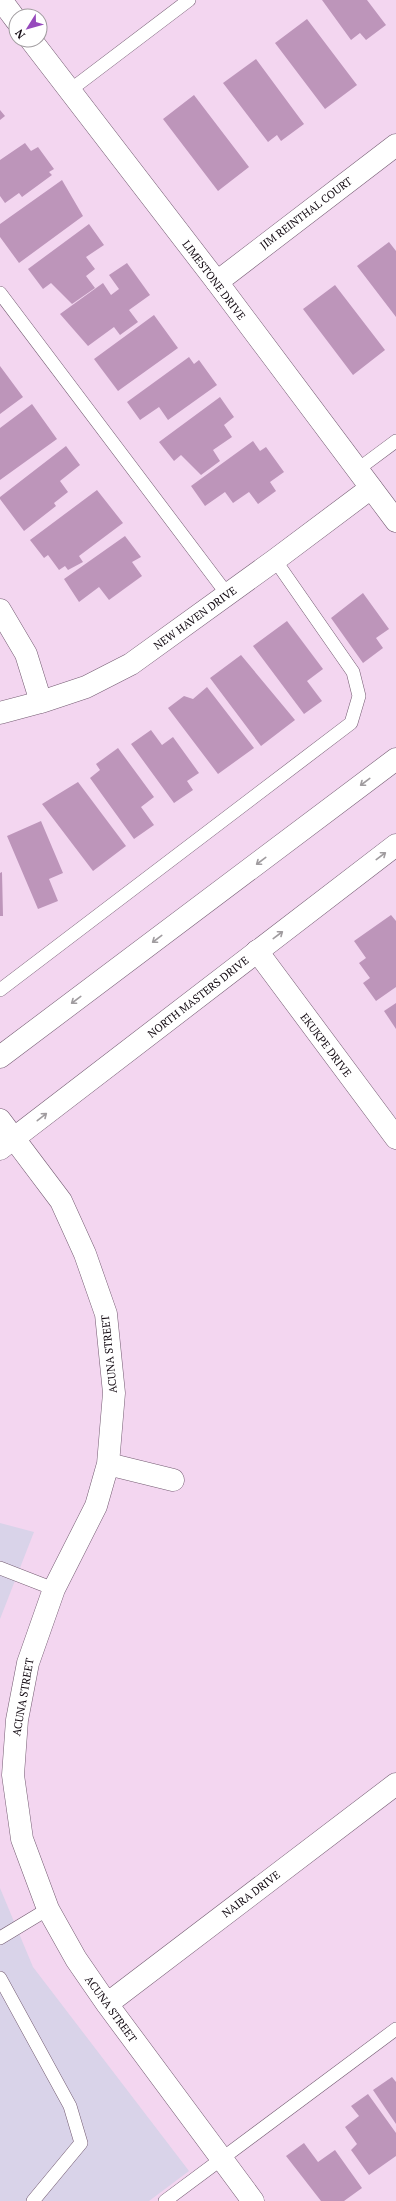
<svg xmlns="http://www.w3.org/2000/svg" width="396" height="2201" font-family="'PT Serif',serif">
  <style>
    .commercial { fill: #d9d3e9 }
    .building { fill: #bd95ba }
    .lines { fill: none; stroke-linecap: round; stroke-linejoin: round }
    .lane-casing { stroke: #745c72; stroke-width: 14 }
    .street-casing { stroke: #745c72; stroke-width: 23 }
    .secondary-casing { stroke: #745c72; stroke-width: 23 }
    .lane { stroke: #fff; stroke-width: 13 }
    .street { stroke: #fff; stroke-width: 22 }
    .secondary { stroke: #fff; stroke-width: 22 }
    .oneway { stroke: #a09c9f }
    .labels { text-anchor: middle; stroke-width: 4; stroke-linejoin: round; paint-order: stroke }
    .street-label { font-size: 11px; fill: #110810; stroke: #fff }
  </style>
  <rect width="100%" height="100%" fill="#f3d6f0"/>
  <path class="commercial" d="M0 1523 34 1532 0 1619Z
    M0 1888 33 1967 189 2171 149 2201H0Z"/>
  <path class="building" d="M322 0H367L386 25 366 40 360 33 351 40Z
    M307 19 357 85 325 109 275 43Z
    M256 59 304 124 281 141 277 135 268 142 223 83Z
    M194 95 249 167 218 191 163 119Z
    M0 110 5 116 0 120Z
    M25 143 31 151 38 147 54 169 49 172 52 175 22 197 19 193 5 203 0 196V160Z
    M62 180 83 216 19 263 0 237V224Z
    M89 224 104 245 86 257 95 269 86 276 95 288 72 304 51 283 43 289 28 269Z
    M389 242 396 251V317L357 266Z
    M127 263 150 295 129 310 138 322 120 335 114 327 88 346 60 314 103 283 111 295 119 289 109 275Z
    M335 285 385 350 353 375 303 309Z
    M154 315 178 348 118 391 94 359Z
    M189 357 194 364 199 360 217 385 168 420 159 407 140 420 127 402Z
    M0 366 23 397 0 414Z
    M220 397 234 417 224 425 232 437 213 450 220 461 201 475 181 455 174 461 159 442Z
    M32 404 57 439 0 480V428Z
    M253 441 260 451 266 447 284 472 270 482 276 491 258 504 249 492 233 503 225 492 205 506 191 486Z
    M66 446 80 465 60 481 68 492 54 503 56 506 24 531 0 499V497Z
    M97 490 123 523 79 556 83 562 68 570 65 566 59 570 48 555 44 558 30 540Z
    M125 536 141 557 132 562 142 576 109 600 99 587 79 602 64 579Z
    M363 593 389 629 376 638 383 648 363 663 331 618Z
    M287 621 323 669 307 681 322 701 304 714 253 646Z
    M241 655 295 720 261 746 210 678Z
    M207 687 254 748 218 774 168 708 184 696 193 699Z
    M151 730 162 745 173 737 199 773 187 781 193 790 174 803 131 744Z
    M118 748 154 797 141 807 154 825 134 839 90 778 100 770 96 764Z
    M78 782 126 846 93 871 42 804Z
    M41 821 63 873 49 879 58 901 38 909 7 836Z
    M2 872 3 916H0V873Z
    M391 915 396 921V987L376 1001 363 983 370 978 359 963 366 958 354 941Z
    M396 1003V1029L384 1011Z
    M392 2077 396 2082V2124L373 2090Z
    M368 2094 396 2133V2156L369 2175 351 2150 357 2144 345 2127 359 2116 351 2106Z
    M304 2143 318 2162 335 2150 362 2188 344 2201H321L286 2156Z"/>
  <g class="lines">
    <g class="lane-casing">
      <path id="lane" d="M69 91 189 0
        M0 293 227 594
        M357 470 396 441
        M0 990 351 723 359 696 353 672 275 560
        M0 1568 54 1589
        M0 1938 48 1909
        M0 1978 70 2106 81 2143 33 2201
        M165 2201 396 2029"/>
    </g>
    <g class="street-casing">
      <path id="street" d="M217 282 396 145
        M0 610 26 654 41 702
        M0 713 41 702 86 687 131 664 275 560 371 488
        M257 951 396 1138
        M0 1120 61 1201 85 1254 106 1314 114 1393 108 1464 96 1506 54 1589 28 1663 17 1720 13 1775 22 1839 48 1909 76 1959 107 2004 253 2201
        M108 1464 173 1480
        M107 2004 396 1784"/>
    </g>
    <g class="secondary-casing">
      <path id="secondary" d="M1 0 16 20
        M31 40 217 282 396 521
        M0 1057 396 759
        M0 1149 396 845"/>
    </g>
    <use href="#lane" class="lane"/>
    <use href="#street" class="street"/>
    <use href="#secondary" class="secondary"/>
  </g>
  <defs><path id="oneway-shaft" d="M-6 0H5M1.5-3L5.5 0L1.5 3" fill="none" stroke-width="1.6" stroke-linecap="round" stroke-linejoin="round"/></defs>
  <g class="oneway">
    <use href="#oneway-shaft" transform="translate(365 782) rotate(143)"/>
    <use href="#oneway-shaft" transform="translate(381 856) rotate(-37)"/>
    <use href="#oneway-shaft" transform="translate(261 861) rotate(143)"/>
    <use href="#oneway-shaft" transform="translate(278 935) rotate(-37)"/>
    <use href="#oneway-shaft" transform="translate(157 939) rotate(143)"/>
    <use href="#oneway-shaft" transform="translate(76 1000) rotate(143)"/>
    <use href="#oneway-shaft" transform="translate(42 1117) rotate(-38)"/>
  </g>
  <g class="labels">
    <g class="street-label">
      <text transform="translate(306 213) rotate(-37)" y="4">JIM REINTHAL COURT</text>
      <text transform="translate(214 280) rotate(53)" y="4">LIMESTONE DRIVE</text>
      <text transform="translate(195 618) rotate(-36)" y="4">NEW HAVEN DRIVE</text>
      <text transform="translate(198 997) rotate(-38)" y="4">NORTH MASTERS DRIVE</text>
      <text transform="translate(326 1045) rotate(53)" y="4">EKUKPE DRIVE</text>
      <text transform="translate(109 1354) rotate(-96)" y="4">ACUNA STREET</text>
      <text transform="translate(23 1697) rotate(-80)" y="4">ACUNA STREET</text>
      <text transform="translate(251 1894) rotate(-37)" y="4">NAIRA DRIVE</text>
      <text transform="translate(111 2009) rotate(54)" y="4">ACUNA STREET</text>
    </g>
  </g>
  <g transform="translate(28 28) rotate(233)"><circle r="19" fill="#ffffff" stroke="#a09c9f"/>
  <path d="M0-3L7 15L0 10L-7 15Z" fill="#964abc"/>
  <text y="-6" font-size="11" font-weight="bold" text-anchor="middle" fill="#110810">N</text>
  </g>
</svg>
